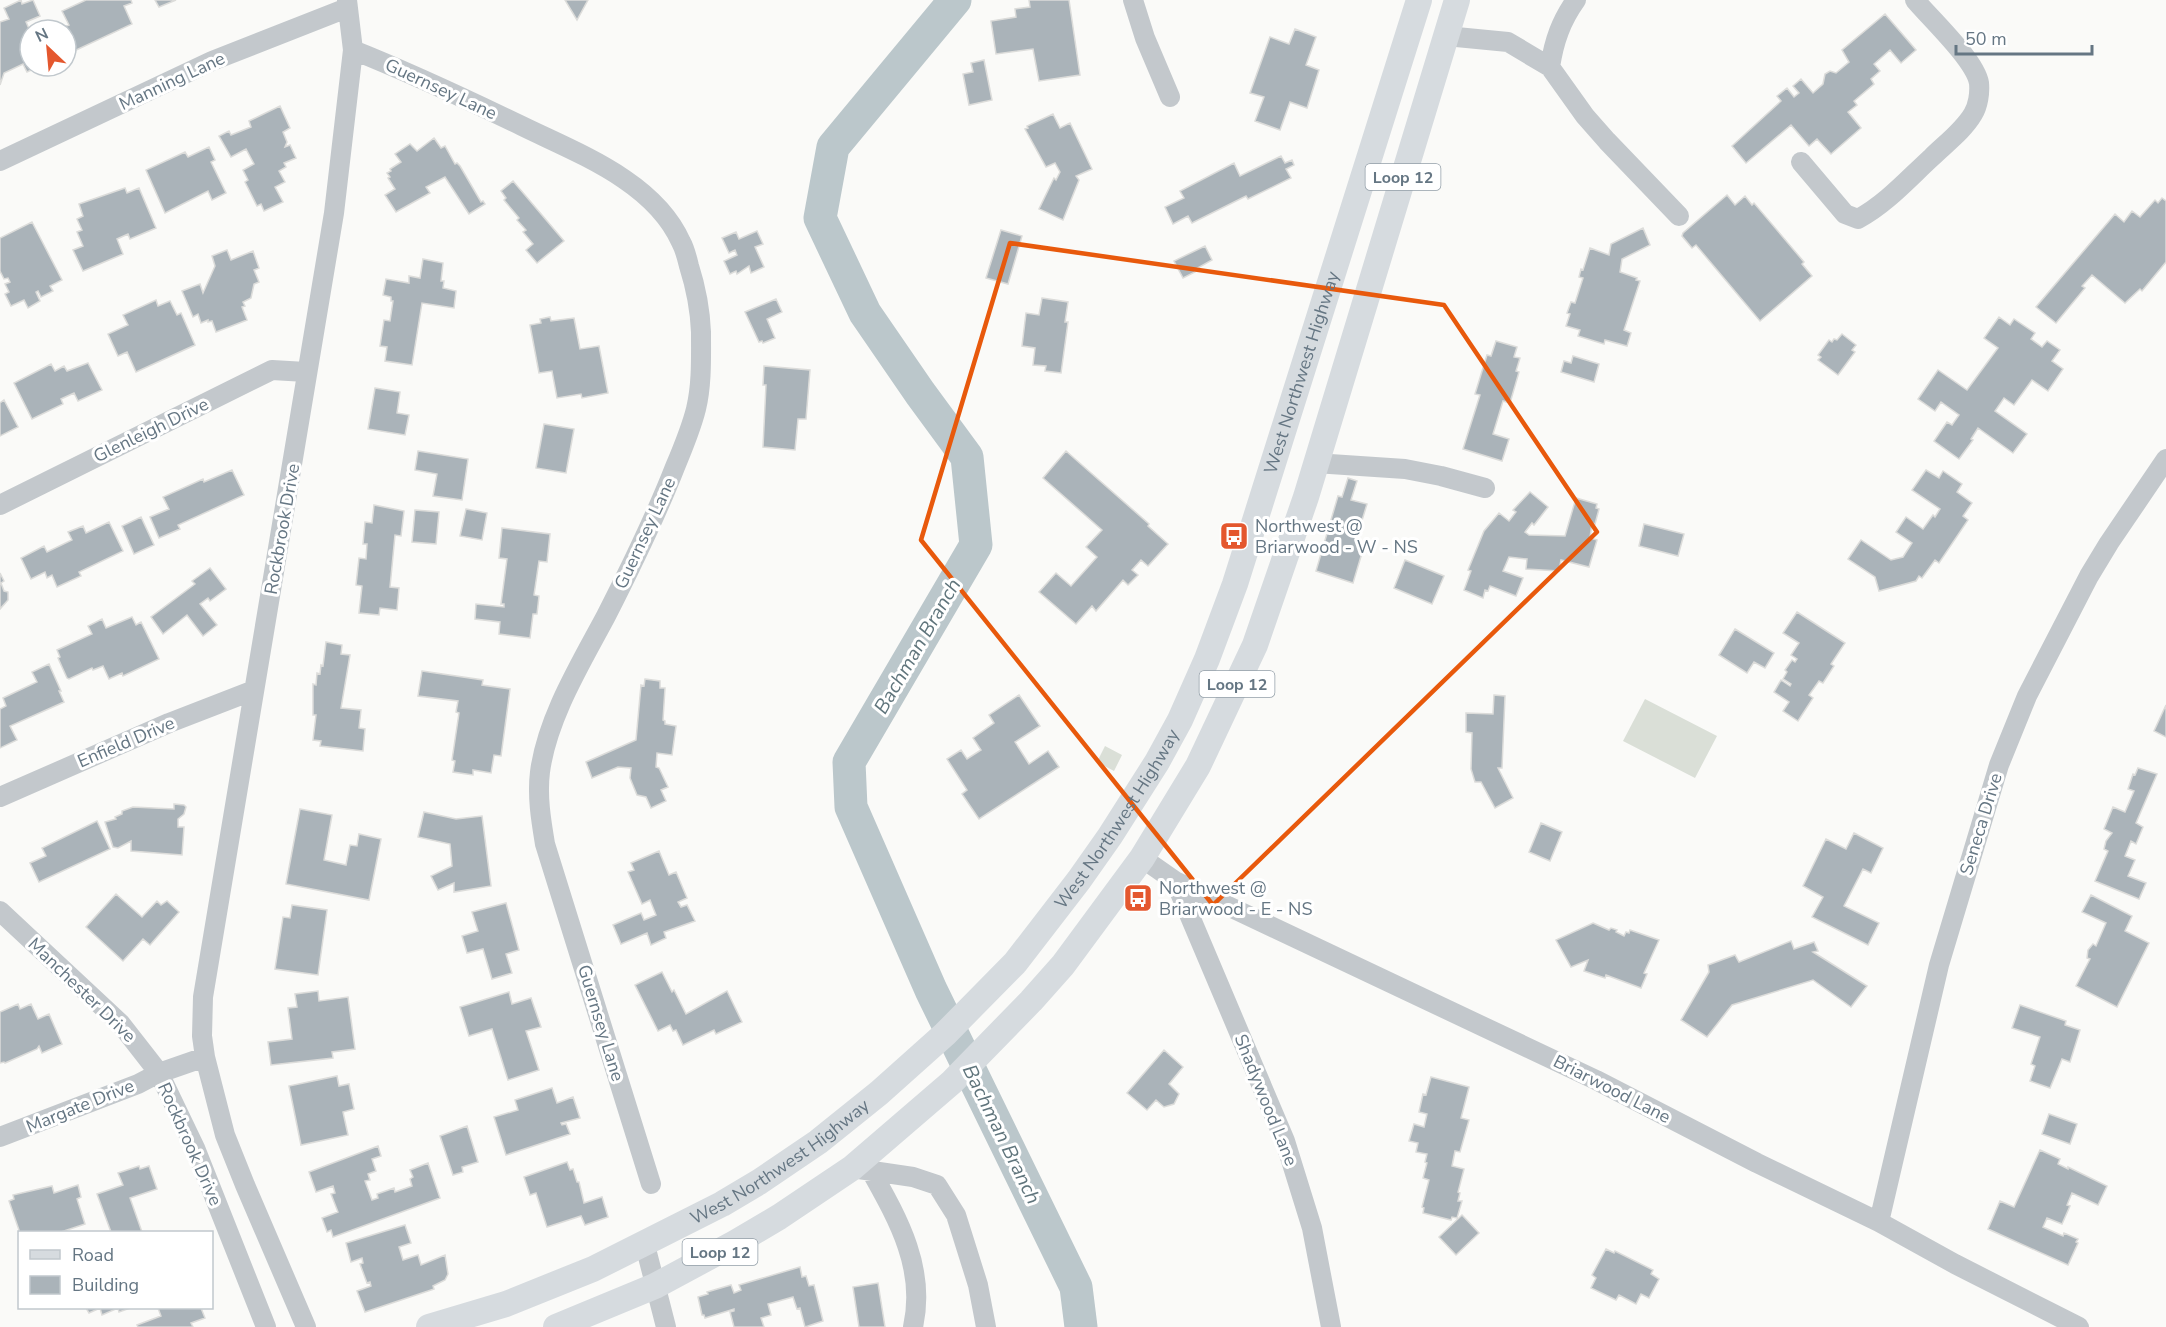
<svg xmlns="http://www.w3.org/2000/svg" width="2166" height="1327" font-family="'Nunito Sans',sans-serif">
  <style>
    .green { fill: #dadfd7 }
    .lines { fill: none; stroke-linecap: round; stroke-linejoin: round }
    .river { stroke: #bbc7cb; stroke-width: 33 }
    .building { fill: #aab3b9; stroke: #dcdcda; stroke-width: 1.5 }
    .minor { stroke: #c3c8cc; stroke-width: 20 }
    .major { stroke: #d6dbdf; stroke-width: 26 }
    .marked { fill: none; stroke: #e8590c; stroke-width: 4.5; stroke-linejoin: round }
    .labels { text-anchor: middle; stroke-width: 6; stroke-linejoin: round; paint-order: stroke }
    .shield { fill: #fff; stroke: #939fa8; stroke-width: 1.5 }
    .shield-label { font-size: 16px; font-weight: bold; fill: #657683 }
    .street-label { font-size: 18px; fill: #657683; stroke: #fff }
    .poi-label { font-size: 18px; fill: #657683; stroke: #fff; text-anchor: start }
    .water-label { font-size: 20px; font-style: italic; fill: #60757c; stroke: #fff }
  </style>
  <rect width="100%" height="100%" fill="#fafaf8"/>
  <path class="green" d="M1645 699 1717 736 1695 778 1623 741Z
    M1105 746 1122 755 1114 771 1097 762Z"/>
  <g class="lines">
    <path class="river" d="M955 0 833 147 820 218 865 313 920 393 967 457 976 545 849 762 851 807 931 990 1076 1287 1081 1327"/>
  </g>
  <path class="building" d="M21 0 22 4 33 0 40 16 26 22 30 31V66H40L27 72 23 64 4 73 0 85V22L9 19 4 8Z
    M86 0H131L132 3 124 6 132 24 72 52 66 40 68 37 66 30 63 27 69 25 62 11Z
    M155 0H176L159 7Z
    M565 0H588L577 20Z
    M1029 0H1069L1080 75 1039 81 1033 49 996 54 991 21 1016 17 1015 9 1030 7Z
    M1885 14 1916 50 1901 63 1890 50 1874 64 1880 71 1871 79 1874 84 1854 101 1857 105 1848 112 1861 128 1831 154 1817 139 1809 146 1791 125 1746 163 1732 146 1781 101 1777 96 1787 88 1794 97 1799 93 1793 86 1801 79 1813 93 1823 84 1825 74 1830 71 1836 73 1849 62 1842 50Z
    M1295 29 1316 37 1306 65 1319 70 1307 108 1290 102 1280 130 1255 121 1264 97 1250 93 1270 37 1289 44Z
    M984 60 992 100 969 105 963 74 973 72 971 63Z
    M280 106 290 128 283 132 287 142 285 147 290 145 296 158 284 163 286 167 279 171 285 182 275 187 283 202 264 211 261 204 257 206 245 182 248 180 243 170 254 164 246 149 231 157 219 136 229 131 231 135 251 127 249 121Z
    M1053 114 1060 128 1070 123 1092 169 1076 176 1079 180 1063 220 1039 209 1054 178 1056 180 1060 172 1055 163 1046 167 1025 129 1028 128 1027 126Z
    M434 138 441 148 445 146 455 164 457 163 460 166 481 202 483 201 485 204 469 214 445 177 426 187 430 193 396 212 385 195 395 189 388 178 390 177 387 173 391 171 390 169 401 162 395 154 410 144 417 151Z
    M209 147 215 160 211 162 226 193 212 200 208 191 165 213 146 170 185 152 188 157Z
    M1281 156 1285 163 1292 160 1294 165 1286 169 1291 178 1248 199 1246 196 1192 223 1188 216 1173 224 1165 207 1184 198 1180 191 1234 163 1240 176Z
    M513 181 564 241 537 263 526 250 533 244 523 232 526 230 517 220 519 218 504 200 506 198 501 191Z
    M125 188 127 193 139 188 156 228 130 239 128 234 117 239 123 254 83 271 73 250 83 246 77 232 82 230 77 219 83 216 79 204Z
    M1727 195 1735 205 1745 196 1752 205 1754 203 1804 262 1802 264 1812 276 1760 321 1696 245 1692 248 1682 236 1683 233Z
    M2162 198 2166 201V262L2142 291 2140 289 2125 303 2092 275 2082 286 2085 288 2056 323 2036 307 2115 214 2124 222 2132 211 2140 217 2155 200 2158 203Z
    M32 222 62 280 50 286 53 291 41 297 38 291 36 292 40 301 28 308 24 300 11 306 5 294 9 292 5 284 10 282 8 278 4 279 0 271V238Z
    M1643 228 1650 245 1622 259 1620 272 1637 278 1636 280 1640 281 1624 330 1631 333 1627 346 1605 340 1604 344 1578 336 1580 330 1566 326 1570 314 1567 313 1571 302 1575 303 1583 278 1579 277 1581 269 1583 270 1590 248 1609 255 1611 244Z
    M1001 230 1022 236 1008 284 986 278Z
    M757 231 763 244 755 247 764 267 751 273 749 266 737 274 736 271 730 274 724 261 737 255 735 250 729 253 722 238 736 232 739 239Z
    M1205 246 1212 260 1194 270 1195 272 1183 278 1174 261Z
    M227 250 231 260 253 251 259 268 254 270 259 282 254 284 251 298 243 302 245 306 242 307 247 320 216 332 212 321 208 322V320L201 323 198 314 193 317 182 291 200 284 203 293 215 266 212 256Z
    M423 259 443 263 441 281H444L443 288 456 291 454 308 422 303 412 365 385 361 387 347 380 346 384 320 390 321 393 301H391V297L383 295 386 279 409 283V276L420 278Z
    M1042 298 1068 302 1065 322H1068L1061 373 1045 371 1046 366 1033 365 1035 348 1022 346 1026 313 1039 315Z
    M776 299 782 312 767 319 775 338 763 343 762 341 759 342 745 312Z
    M156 300 158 306 170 301 177 315 181 313 195 345 136 372 127 352 118 356 108 334 128 325 123 315Z
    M550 317 551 321 574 318 580 349 599 346 608 393 582 398 581 394 557 398 552 371 539 373 530 325 541 323 540 319Z
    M1999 317 2010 325 2014 319 2035 333 2031 339 2042 347 2047 341 2060 350 2052 361 2063 369 2048 391 2032 380 2014 405 2004 398 1995 411 2027 434 2013 453 1978 428 1971 439 1973 440 1959 459 1934 441 1947 422 1952 425 1959 415 1941 402 1935 411 1918 399 1938 370 1967 390 1998 348 1984 338Z
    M1842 334 1856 345 1852 350 1855 352 1838 375 1818 360 1821 357 1818 355 1829 340 1832 342 1834 339 1837 340Z
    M1496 341 1517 347 1514 357 1520 358 1516 371 1519 372 1510 403 1503 401 1493 434 1509 439 1502 461 1463 449 1480 395 1475 394 1487 355 1491 356Z
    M1573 356 1599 364 1594 382 1561 372 1564 361 1571 363Z
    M88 363 102 390 78 401 74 393 61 399 63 404 32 419 14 383 51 364 55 371 64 366 67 371Z
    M764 366 810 370 806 419H798L795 450 763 447 766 385H763Z
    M375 388 400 392 397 413 409 415 405 435 368 429Z
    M4 400 18 427 0 436V403Z
    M544 424 574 429 566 473 536 468Z
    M418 451 468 459 462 500 433 496 437 474 415 470Z
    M1066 451 1149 524 1148 526 1168 544 1148 566 1141 560 1132 570 1138 575 1128 585 1123 580 1096 611 1092 606 1076 624 1039 592 1056 573 1071 586 1097 557 1086 547 1102 530 1043 478Z
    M232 470 244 495 178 525 180 529 159 538 150 517 169 509 163 497 203 479 204 482Z
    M1926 470 1939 478 1943 471 1962 484 1957 492 1972 503 1963 516 1968 520 1939 563 1935 560 1922 578 1919 576 1916 581 1879 591 1875 577 1848 559 1861 540 1891 560 1903 557 1912 543 1896 532 1906 517 1923 529 1933 515 1935 517 1940 509 1912 490Z
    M1348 478 1357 481 1351 500 1367 504 1356 540 1365 543 1353 583 1316 571 1338 496 1342 497Z
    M1530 492 1548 507 1534 525 1532 523 1525 532 1529 535 1565 536 1576 498 1597 504 1596 508 1599 509 1595 524 1592 523 1590 538 1597 540 1589 567 1561 560 1559 571 1526 569 1527 559 1509 557 1503 571 1523 578 1516 596 1490 586 1488 591 1485 590 1483 598 1464 590 1471 571 1468 570 1484 531 1499 513 1509 521 1516 512 1513 510Z
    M374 505 404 511 401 536 395 535 390 587 399 588 397 610 380 608 379 615 359 613 362 586 356 585 359 558 366 559 367 544H363L365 522 372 523Z
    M466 509 487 513 482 540 460 536Z
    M415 510 439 512 436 544 412 542Z
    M141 517 154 545 134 554 122 526Z
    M109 522 123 551 79 572 81 576 57 587 52 575 47 578 45 572 31 579 21 558 44 546 47 552 72 540 68 532 83 526 86 533Z
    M1644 524 1684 534 1678 556 1639 546Z
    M502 528 550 534 547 562 539 561 534 595 539 596 537 614H533L530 638 499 634 500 622 475 619 476 604 504 607V604H501L507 559 499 558Z
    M1405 560 1444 576 1432 604 1394 588Z
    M210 568 226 589 210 601 208 598 200 604 217 625 203 636 187 615 163 634 151 617 195 584 192 581Z
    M0 573 4 581 1 583 4 591 8 592V600L0 609Z
    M1797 612 1845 643 1831 664 1834 666 1823 683 1819 681 1809 695 1813 698 1798 721 1783 711 1789 702 1774 692 1781 680 1790 686 1791 684 1783 679 1787 672 1785 670 1792 660 1795 662 1797 659 1791 655 1799 643 1783 633Z
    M132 617 136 625 141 622 159 659 123 676 122 673 109 679 103 666 93 670 92 668 69 679 67 678 58 658 60 657 57 650 92 634 88 626 102 619 106 628Z
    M1735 629 1774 653 1765 668 1754 662 1747 673 1719 655Z
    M326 642 342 645 341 654 350 655 341 708 361 710 359 728 365 729 363 751 320 746 321 741 313 740 316 715H313V684L316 685 317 673 320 674 321 665 323 666Z
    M49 664 61 691H59L64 702 10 726 17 740 0 748V709L6 706 3 698 37 682 32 672Z
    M422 671 483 680 482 685 510 689 501 756 494 755 491 773 473 770V775L453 772 455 761 452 760 459 713 456 712 458 701 418 696Z
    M645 679 660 681V688H665L663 720 665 721V724L676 726 672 755 657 753 656 767 659 768 668 787 661 790 666 801 651 808 646 797 637 795 630 778 631 768 618 767 592 778 586 762 636 740 641 685 644 686Z
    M1019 695 1040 726 1015 742 1029 764 1048 751 1059 767 979 819 962 794 967 790 947 759 961 750 967 759 981 750 973 738 994 723 989 715Z
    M1494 695 1505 696 1502 768H1498L1513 798 1495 808 1481 782H1475L1471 769 1472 733 1466 732V713L1493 714Z
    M2166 705V737L2154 731Z
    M2138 768 2157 774 2136 823 2143 827 2136 844 2131 841 2125 856 2135 860 2128 876 2146 883 2139 899 2095 881 2108 851 2104 849 2106 841 2112 833 2104 829 2113 807 2125 812 2134 791 2128 789 2133 774 2135 775Z
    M174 804 184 805 186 807 184 814 178 819V827H184L182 855 131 851V841L118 848 113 847 105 822 116 819 115 817 122 814V811L133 807 174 809Z
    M300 809 332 815 324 860 346 865 350 845 357 846 359 834 381 839 369 900 286 884Z
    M424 812 456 819 482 816 491 886 454 892V883L438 890 431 876 452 866 450 844 418 837Z
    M97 821 110 849 39 882 30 863 46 856 42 848Z
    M1541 823 1562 832 1550 861 1529 852Z
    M1854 833 1883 848 1871 873 1863 869 1844 906 1879 923 1868 945 1812 917 1823 897 1803 886 1826 839 1846 849Z
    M659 851 669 875 676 872 687 898 678 902 681 907 687 905 695 921 664 932 666 938 651 945 647 933 621 944 613 925 641 913 644 920 656 915 650 900 642 904 628 872 634 870 631 863Z
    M116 894 142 917 157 901 161 905 167 901 179 912 150 945 143 939 123 961 86 927Z
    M2091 895 2132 916 2125 931 2149 943 2117 1007 2076 986 2090 959 2087 958 2088 950 2093 944 2096 946 2106 923 2082 912Z
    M506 903 519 950 506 954 512 973 492 979 483 949 467 953 462 936 478 931 472 912Z
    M292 905 327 910 318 975 275 969 283 917 290 918Z
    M1593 923 1609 930 1611 928 1617 930 1616 932 1624 936 1626 932 1629 933 1630 930 1659 940 1644 973 1647 974 1641 988 1606 975 1605 978 1584 971 1588 960 1571 967 1556 940Z
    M1791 941 1794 949 1814 942 1818 951 1813 952 1867 986 1851 1007 1813 980 1732 1005 1707 1037 1681 1020 1709 972 1708 965 1735 955 1739 962Z
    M662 972 672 992 674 990 686 1014 727 991 742 1022 716 1034 714 1030 683 1045 676 1030 673 1031 670 1025 658 1031 635 985Z
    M318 991 319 1001 348 997 355 1049 332 1052 333 1058 271 1065 268 1042 292 1039 288 1008 297 1007 295 994Z
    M509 992 512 1004 531 998 541 1027 526 1031 539 1070 508 1080 492 1029 469 1036 460 1007Z
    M18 1004 20 1009 31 1004 38 1019 49 1014 62 1044 42 1053 39 1046 37 1049 5 1063 4 1062 0 1063V1012Z
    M2020 1005 2066 1021 2065 1025 2080 1030 2070 1062 2062 1059 2050 1088 2030 1081 2035 1066 2031 1064 2040 1037 2012 1028Z
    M1164 1050 1183 1067 1169 1084 1179 1094 1174 1104 1164 1107 1156 1100 1147 1110 1127 1093Z
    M337 1076 339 1086 349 1084 354 1109 343 1112 348 1135 301 1145 289 1086Z
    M1431 1077 1469 1087 1461 1118 1469 1120 1460 1152 1455 1151 1452 1166 1464 1169 1458 1192 1460 1193 1458 1201H1462L1457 1218 1452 1217 1451 1220 1423 1213 1424 1208 1422 1207 1429 1180 1423 1178 1427 1163 1425 1162 1427 1154 1416 1152 1418 1143 1409 1141 1414 1124 1424 1127 1427 1114 1419 1112 1423 1094 1426 1095Z
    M552 1088 557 1103 573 1097 580 1118 561 1123 562 1125 566 1124 570 1134 506 1155 494 1117 518 1110 515 1100Z
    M2049 1114 2077 1124 2070 1144 2042 1134Z
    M467 1126 478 1162 462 1167 463 1172 453 1175 440 1136Z
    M378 1146 381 1156 372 1159 376 1171 368 1174 370 1180 365 1181 372 1200 378 1198 377 1194 394 1188 395 1192 412 1186 410 1179 413 1177 410 1170 428 1163 440 1198 333 1237 331 1230 327 1232 322 1218 338 1212 331 1194 335 1193 333 1186 316 1192 309 1172Z
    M2040 1150 2060 1159 2058 1164 2068 1169V1167L2107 1186 2098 1205 2072 1193 2067 1205 2070 1206 2062 1224 2047 1218 2043 1227 2063 1236 2064 1233 2078 1239 2076 1242 2078 1243 2068 1265 1988 1229 2000 1201 2014 1207Z
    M567 1162 570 1170 573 1169 577 1182H579L584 1203 602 1197 608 1217 585 1225 581 1216 547 1227 536 1193 530 1195 524 1177Z
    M139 1166 140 1169 149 1166 157 1189 130 1198 142 1232H111L97 1194 123 1185 118 1173Z
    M78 1185 81 1197 77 1199 85 1224 61 1232 20 1233 9 1201 14 1199 13 1195 52 1186 54 1193Z
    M1462 1215 1479 1233 1456 1255 1439 1237Z
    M405 1225 411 1243 399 1247 403 1260 418 1255 421 1265 445 1255 448 1274 445 1280 433 1286 434 1289 365 1312 357 1291 371 1286 370 1282 367 1283 360 1264 363 1263 362 1258 351 1262 346 1243Z
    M1606 1249 1614 1253 1615 1251 1653 1270 1651 1274 1659 1279 1649 1298 1641 1294 1636 1304 1619 1295 1616 1300 1591 1288 1596 1278 1592 1275Z
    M800 1267 802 1277 806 1276 809 1286 814 1285 823 1321 805 1327 800 1308 797 1309 793 1297 768 1304 771 1315 761 1318 764 1327H734L730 1312 734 1311V1309L705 1318 704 1315H702L698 1297 708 1294 707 1292 731 1285 734 1293 741 1290 739 1285Z
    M878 1283 885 1327H859L853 1287Z
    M86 1308H130L119 1312 118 1308 102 1315 100 1308 89 1313Z
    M158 1308H201L205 1318 191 1323 193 1327H138L137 1325 161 1316Z"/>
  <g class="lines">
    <path class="minor" d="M1133 0 1145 38 1170 97
      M1446 36 1508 42 1550 67 1585 116 1607 141 1679 216
      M353 50C411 73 466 99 522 126 577 153 654 181 681 242 685 249 687 258 689 266 696 288 700 308 701 332 701 357 702 384 696 409 691 429 683 448 675 467 655 518 631 567 606 616 581 663 547 718 540 772 537 796 541 820 545 844L651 1184
      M1550 67C1554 41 1561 21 1576 0
      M0 161 212 61 347 8
      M1801 162 1845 214 1858 219C1886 204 1908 179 1932 157 1945 144 1963 131 1973 114 1978 106 1980 93 1979 83 1975 60 1931 19 1915 0
      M1315 463 1405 469 1441 476 1485 488
      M0 505 272 370 306 372
      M0 797 169 723 254 690
      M1142 858 1175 881 1596 1080 1757 1163 1879 1222 1955 1264 2079 1327
      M1175 881 1285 1141 1312 1228 1331 1327
      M0 911 120 1023 159 1073 195 1148 266 1327
      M205 1057 225 1135 245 1185 306 1327
      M0 1137 138 1084 159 1073 205 1057 202 1036 203 997 334 213 353 50 347 0
      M852 1168 913 1177 937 1185 956 1215 978 1285 986 1327
      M871 1171C899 1221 926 1269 913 1327
      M1879 1222 1939 965 1999 765 2027 696 2089 576 2109 543 2166 459
      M645 1245 666 1327"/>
    <g class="major">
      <path id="s1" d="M429 1327 506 1304 593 1269 722 1204 759 1182 818 1142 879 1093 945 1034 1015 963 1079 880 1110 836 1157 762 1180 720 1207 659 1235 584 1419 0"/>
      <path d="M556 1327 655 1286 735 1243 779 1217 852 1168 952 1082 1031 1001 1063 965 1142 858 1198 766 1255 645 1306 497 1457 0"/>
    </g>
  </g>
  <path class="marked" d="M1010 243 1444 305 1597 532 1213 905 921 540Z"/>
  <defs>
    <g id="bus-square" transform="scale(1.5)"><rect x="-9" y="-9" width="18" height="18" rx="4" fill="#e4572e" stroke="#fff"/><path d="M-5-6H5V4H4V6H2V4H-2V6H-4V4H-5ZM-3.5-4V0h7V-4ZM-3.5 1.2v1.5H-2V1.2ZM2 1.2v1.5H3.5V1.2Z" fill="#fff"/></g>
  </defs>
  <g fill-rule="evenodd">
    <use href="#bus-square" x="1234" y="536"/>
    <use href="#bus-square" x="1138" y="898"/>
  </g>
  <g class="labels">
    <g class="shield">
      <rect x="1365.5" y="164" width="75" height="26" rx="4.5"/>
      <rect x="1199.5" y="671" width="75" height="26" rx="4.5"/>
      <rect x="682.5" y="1239" width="75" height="26" rx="4.5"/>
    </g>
    <g class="shield-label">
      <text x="1403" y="183">Loop 12</text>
      <text x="1237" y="690">Loop 12</text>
      <text x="720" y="1258">Loop 12</text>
    </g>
    <g class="street-label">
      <text transform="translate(172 81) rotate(-25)" y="6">Manning Lane</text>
      <text transform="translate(441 89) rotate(25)" y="6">Guernsey Lane</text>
      <text dy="6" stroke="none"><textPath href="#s1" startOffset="1362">West Northwest Highway</textPath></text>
      <text transform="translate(151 430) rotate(-26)" y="6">Glenleigh Drive</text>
      <text transform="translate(282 529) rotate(-80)" y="6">Rockbrook Drive</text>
      <text transform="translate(645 533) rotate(-65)" y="6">Guernsey Lane</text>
      <text transform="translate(126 742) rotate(-23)" y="6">Enfield Drive</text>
      <text dy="6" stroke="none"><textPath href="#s1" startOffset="876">West Northwest Highway</textPath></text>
      <text transform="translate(1981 824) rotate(-73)" y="6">Seneca Drive</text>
      <text transform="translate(82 990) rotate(44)" y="6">Manchester Drive</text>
      <text transform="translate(601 1023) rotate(73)" y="6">Guernsey Lane</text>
      <text transform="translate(1612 1089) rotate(27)" y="6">Briarwood Lane</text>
      <text transform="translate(1266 1100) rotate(68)" y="6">Shadywood Lane</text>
      <text transform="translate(80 1106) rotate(-22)" y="6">Margate Drive</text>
      <text transform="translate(190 1144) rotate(66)" y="6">Rockbrook Drive</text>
      <text dy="6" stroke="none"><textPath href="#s1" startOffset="390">West Northwest Highway</textPath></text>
    </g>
    <g class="poi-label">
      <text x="1255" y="532">Northwest @<tspan x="1255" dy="21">Briarwood - W - NS</tspan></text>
      <text x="1159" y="894">Northwest @<tspan x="1159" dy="21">Briarwood - E - NS</tspan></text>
    </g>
    <g class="water-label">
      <text transform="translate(917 646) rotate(-60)" y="7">Bachman Branch</text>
      <text transform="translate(1002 1134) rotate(64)" y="7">Bachman Branch</text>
    </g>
  </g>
  <rect x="18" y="1231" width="195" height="78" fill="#ffffff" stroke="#c1c8cd" stroke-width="1.5"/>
  <rect x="30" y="1250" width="30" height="9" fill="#d6dbdf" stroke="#c1c8cd" stroke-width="1.5"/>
  <text x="72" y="1261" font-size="18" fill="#657683">Road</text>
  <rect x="30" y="1276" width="30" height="18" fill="#aab3b9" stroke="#c1c8cd" stroke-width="1.5"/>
  <text x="72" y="1291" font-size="18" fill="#657683">Building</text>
  <g transform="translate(48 48) rotate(334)"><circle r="28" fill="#ffffff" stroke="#c1c8cd" stroke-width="1.5"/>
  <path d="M0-4.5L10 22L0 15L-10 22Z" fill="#e4572e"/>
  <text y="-9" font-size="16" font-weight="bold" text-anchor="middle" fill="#657683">N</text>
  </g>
  <path d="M1956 45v9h136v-9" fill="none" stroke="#657683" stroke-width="3"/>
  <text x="1965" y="45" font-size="18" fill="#657683" stroke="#ffffff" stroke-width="4.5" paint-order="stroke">50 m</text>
</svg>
